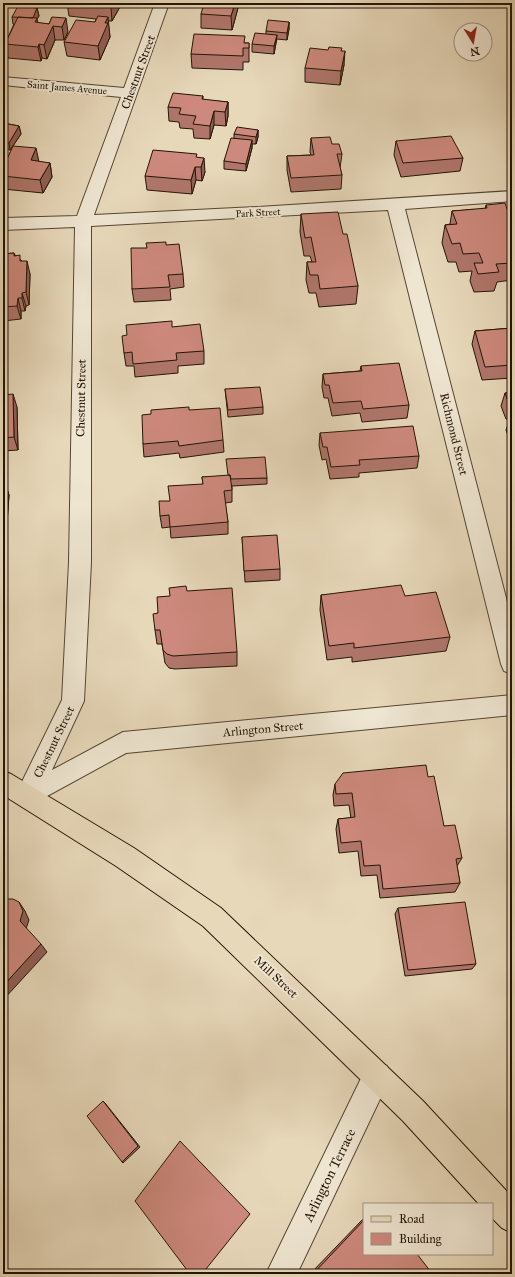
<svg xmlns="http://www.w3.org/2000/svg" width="515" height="1277" font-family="'IM FELL Great Primer',serif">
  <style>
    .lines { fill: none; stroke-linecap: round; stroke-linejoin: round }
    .minor-casing { stroke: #544632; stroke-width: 2 }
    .major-casing { stroke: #231505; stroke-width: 2 }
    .minor { fill: #efe6d2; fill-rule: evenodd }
    .major { fill: #e7d8ba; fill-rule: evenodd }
    .wall { fill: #b0766c; stroke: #231505 }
    .shaded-wall { fill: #906058; stroke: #231505 }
    .building { fill: #cd897d; stroke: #231505 }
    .labels { text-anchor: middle; stroke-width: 4; stroke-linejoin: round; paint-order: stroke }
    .far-street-label { font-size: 10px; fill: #231505; stroke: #efe6d2 }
    .street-label { font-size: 12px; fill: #231505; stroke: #efe6d2 }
    .near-street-label { font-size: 14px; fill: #231505; stroke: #efe6d2 }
  </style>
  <rect width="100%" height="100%" fill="#e7d8ba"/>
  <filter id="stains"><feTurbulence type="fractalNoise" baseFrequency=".005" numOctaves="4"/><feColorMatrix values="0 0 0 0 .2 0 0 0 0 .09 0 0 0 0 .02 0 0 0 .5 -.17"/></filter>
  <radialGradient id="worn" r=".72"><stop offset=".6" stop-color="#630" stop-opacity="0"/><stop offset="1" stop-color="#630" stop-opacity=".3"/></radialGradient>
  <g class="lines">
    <g class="minor-casing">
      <path id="minor" d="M155 3H169L94 215 258 207 512 191V201L405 209 512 621V674L504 671 501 664 388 210 91 226V562L84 701 52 770 123 732 512 695V715L126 753 27 807 19 804 15 796 62 700 69 562 75 227 3 230V218L77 216 121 97 3 85V77L124 88Z
        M377 1062 387 1066 391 1076 297 1274H266L367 1066Z"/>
    </g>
    <g class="major-casing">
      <path id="major" d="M3 771 11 774 134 848 221 908 423 1101 512 1197V1233L502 1228 492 1218V1204H479L403 1121 203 926 116 866 3 795Z"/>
    </g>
    <use href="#minor" class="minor"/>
    <use href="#major" class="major"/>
  </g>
  <path class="wall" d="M67 3H120L121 5 112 21H108L110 37 100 60 67 56 64 42 95 22 96 19 69 16Z
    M37 8 39 16 37 19 38 23 49 24 52 17 68 32 64 40H55L47 59 42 58 41 61 8 58 5 44 14 24H13L12 17Z
    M238 8 232 30 201 28V14Z
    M289 22V29L287 40 277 39 276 43 274 54 252 52V44L266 34V31Z
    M245 43H249V62H243V70L192 68 191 54Z
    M342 51 344 65 340 85 305 82V68Z
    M203 96V100L228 102V116L226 126 214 125 210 139 194 138 193 129 180 128 179 122 169 121 168 107Z
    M3 123 19 126 21 134 13 146 39 162 50 163 52 177 43 193 3 189V156L8 157 13 146 10 150 3 149Z
    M258 130V137L256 144H252V148L246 171 224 169V161L234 138V134Z
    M311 138 332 144 342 154 340 168 342 175 341 189 291 192 287 170V156L311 155 310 152Z
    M396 141 463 158 460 171 401 177 394 155Z
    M197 158 205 172 202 181 196 180 192 194 147 190 145 176Z
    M486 205 512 223 511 230 512 233V280L497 282 494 291 474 292 470 281 472 271 459 272 456 262H448L442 243 445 225 450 224 452 211 485 209Z
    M301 214 343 234 358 286 356 304 319 307 316 293H309L306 280 307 262H312L310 256H304L300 232Z
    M166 245 183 274 184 287 170 289 171 300 134 302 132 289 147 248Z
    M14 253 15 255 22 261 30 274 29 305 26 306 25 311H21V319L3 321V254Z
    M172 327 204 351V364L178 366V373L135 377 134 366H126L124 353 127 335Z
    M512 328V378L482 380 472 344 475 331Z
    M361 366 409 405 407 418 362 422 360 413 332 416 328 398H324L322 387 323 374 360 371Z
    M225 389 263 407V414L228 417Z
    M505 393H512V444H511L506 430 510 419H506L501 406Z
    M3 395 17 407 18 450 3 451Z
    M189 410 223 440 224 452 180 458 179 453 144 457 143 444 151 414Z
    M320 433 419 456 417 468 359 473V477L330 479 326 459 322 460 319 445Z
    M202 477 267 478V484L232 486V502L225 503 228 522V534L171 538 170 527 162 528 160 516 170 501 203 484Z
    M3 483H5L9 495 7 523 3 524Z
    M242 537 280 569V580L245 582Z
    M187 591 237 652V666L175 669 169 668 165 663 162 644H157L155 630 158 613 170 596Z
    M321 595 405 596 450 637 446 651 352 662V657L327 660 320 610Z
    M428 777 444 826 462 858 457 866 460 883 455 892 380 898 377 875 361 876 358 851 339 853 336 829 338 819 351 818 349 805 334 806 333 795 335 784Z
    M398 908 476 964 472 969 405 976 395 914Z
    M364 1218V1254L430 1274H310Z"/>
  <path class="shaded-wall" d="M113 3H120L121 5 112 21 111 7Z
    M235 3H238V8L232 30 231 16Z
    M37 8 39 16 37 19 39 32 32 19Z
    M108 17 110 37 100 60 98 46 105 23Z
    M66 18 68 32 64 40 62 27Z
    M289 22V29L287 40V33Z
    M53 26 55 40 47 59 44 45Z
    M277 35 276 43 274 54V46Z
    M39 44 42 58 41 61 38 47Z
    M345 51 344 65 340 85 341 71Z
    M228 102V116L226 126 225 112Z
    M214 111V125L210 139V126Z
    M19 126 21 134 10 150 9 143Z
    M258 130V137L256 144V137Z
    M252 140V148L246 171V164Z
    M36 148 39 162 31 160Z
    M204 158 205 172 202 181 201 167Z
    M50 163 52 177 43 193 40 180Z
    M195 167 196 180 192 194 191 180Z
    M27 261 30 274 29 305 26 292Z
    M22 293 26 306 25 311 22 298Z
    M18 298 21 311V319L17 306Z
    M13 394 17 407 18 450 14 437Z
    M5 483 9 495 7 523 3 512Z
    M19 902 25 911 29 920 26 929 20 921Z
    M41 944 47 952 3 1000V986Z
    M103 1101 105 1103 140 1147 123 1163 122 1162Z"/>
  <path class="building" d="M75 3H113L111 7Z
    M204 3H235L231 16 201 14Z
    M18 6 37 8 33 18 12 17Z
    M98 16 108 17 105 23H108L98 46 64 42 76 20 95 22Z
    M18 17 37 18 35 22 49 24 52 17 66 18 62 27 53 26 44 45 39 44 38 47 5 44Z
    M268 20 289 22 287 33 266 31Z
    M255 33 277 35 274 46 252 44Z
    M194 34 245 36 244 43H249V48H243V56L191 54Z
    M329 47 342 48 341 51H345L341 71 305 68 310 48 328 50Z
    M173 93 203 96 202 99 228 102 225 112 214 111 210 126 193 124 196 116 179 114 181 108 168 107Z
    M3 123 19 126 9 143 3 142Z
    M237 127 258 130 256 137 234 134Z
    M451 136 463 158 403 163 396 141Z
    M330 137 332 144H339L342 154H337L342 175 291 178 287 156 314 155 311 138Z
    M231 138 252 140 246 164 224 161Z
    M13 146 36 148 31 160 50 163 40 180 3 176V156L8 157Z
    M153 150 197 154 196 157 204 158 201 167H195L191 180 145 176Z
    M505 203 512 223V224H508L512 233V263L496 264 499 272 478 274 474 263H483L479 253 463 254 460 243 452 244 445 225 457 224 452 211 487 208 486 205Z
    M338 212 343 234H347L358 286 320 289 318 275H310L307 262H316L311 237 305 238 301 214Z
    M166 242V245L179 244 183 274 168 275 170 287 132 289 131 248H147L146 243Z
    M14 253V256L20 255V261H27L26 292 22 293V298H18L17 306 3 307V254Z
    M172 321V327L200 324 204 351 176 353 177 360 133 364 132 352 124 353 122 336 127 335 126 325Z
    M512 328V365L485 367 475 331Z
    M399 363 409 405 363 409 361 401 333 403 329 385H325L323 374 362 371 361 366Z
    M260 387 263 407 228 410 225 389Z
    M505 393H512V406L510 407Z
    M13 394 14 437 3 438V395Z
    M189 407V410L220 408 223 440 179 446 178 441 143 444 142 415 151 414V410Z
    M512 417V424L510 418Z
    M413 426 419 456 359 460 360 465 331 467 327 447H323L320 433Z
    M265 457 267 478 231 479 230 475H228L226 459Z
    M230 475 232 490 224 491 228 522 170 527 169 515 160 516 159 501H170L168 486 203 484 202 477Z
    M3 483H5L3 511Z
    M277 535 280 569 244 571 242 537Z
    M401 585 405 596 436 592 450 637 354 648V643L329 646 321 595Z
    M186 586 187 591 232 588 237 652 173 656 167 654 163 650 160 630H155L153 614 158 613 157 597 170 596 169 588Z
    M426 765 428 777 434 776 444 826 455 825 462 858 456 859 460 883 383 889 380 865 364 866 361 841 341 843 338 819 355 817 352 793 336 794 335 784 343 773Z
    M3 898 4 899H13L19 902 23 911 20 921 41 944 3 986Z
    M465 902 476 964 408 970 398 908Z
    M103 1101 138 1146 122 1162 87 1116Z
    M180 1141 250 1214 202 1274H190L135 1201Z
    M364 1220V1254H417L431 1272 430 1274H313Z"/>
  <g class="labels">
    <g class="far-street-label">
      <text transform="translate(67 87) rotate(5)" y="4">Saint James Avenue</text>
      <text transform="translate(258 212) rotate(-3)" y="4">Park Street</text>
    </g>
    <g class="street-label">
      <text transform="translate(138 72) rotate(-70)" y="4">Chestnut Street</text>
      <text transform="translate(81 398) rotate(-89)" y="4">Chestnut Street</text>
      <text transform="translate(454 434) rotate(76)" y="4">Richmond Street</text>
      <text transform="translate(263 729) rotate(-5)" y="4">Arlington Street</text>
      <text transform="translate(54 742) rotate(-64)" y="4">Chestnut Street</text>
      <text transform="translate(276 977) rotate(43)" y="4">Mill Street</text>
    </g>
    <g class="near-street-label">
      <text transform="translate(329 1175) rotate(-64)" y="5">Arlington Terrace</text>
    </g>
  </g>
  <rect width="515" height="1277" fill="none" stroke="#e7d8ba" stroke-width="16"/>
  <rect x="4" y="4" width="507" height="1269" fill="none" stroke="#231505" stroke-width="2"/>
  <rect x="8" y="8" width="499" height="1261" fill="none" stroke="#231505"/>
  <rect x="363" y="1203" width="130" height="52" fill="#efe6d2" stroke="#9d9280"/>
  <rect x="371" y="1216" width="20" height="6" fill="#e7d8ba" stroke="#9d9280"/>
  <text x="399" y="1223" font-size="12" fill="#231505">Road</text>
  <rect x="371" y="1233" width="20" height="12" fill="#cd897d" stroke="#9d9280"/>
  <text x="399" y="1243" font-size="12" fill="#231505">Building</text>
  <g transform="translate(473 42) rotate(169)"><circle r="19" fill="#efe6d2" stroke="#9d9280"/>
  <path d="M0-3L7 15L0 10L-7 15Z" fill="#8f2418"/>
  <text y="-6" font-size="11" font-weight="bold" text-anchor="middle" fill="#231505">N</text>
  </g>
  <rect width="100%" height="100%" filter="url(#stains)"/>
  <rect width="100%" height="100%" fill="url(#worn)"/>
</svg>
